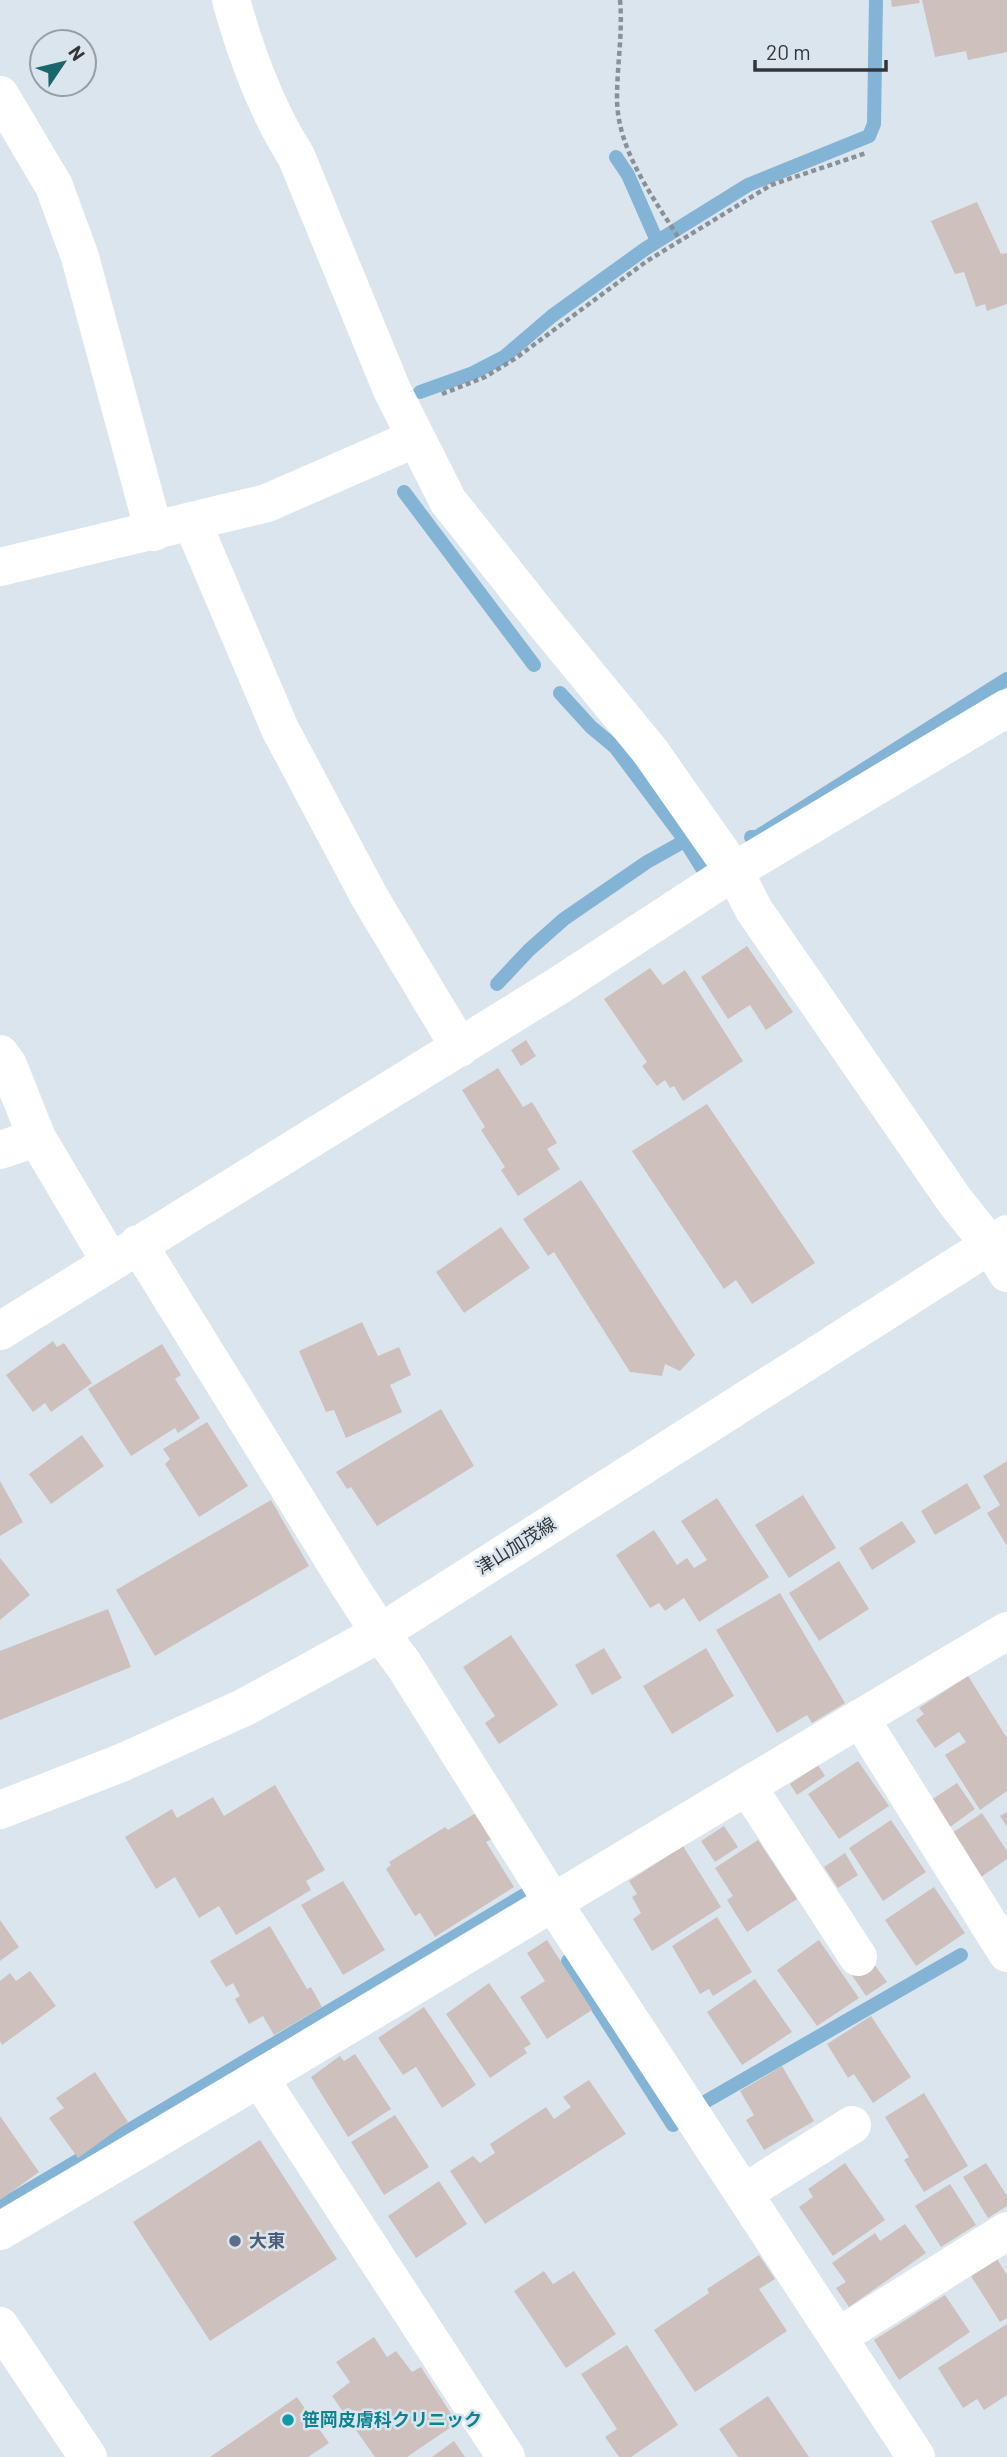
<svg xmlns="http://www.w3.org/2000/svg" width="1007" height="2457" font-family="Barlow,'Noto Sans JP',sans-serif">
  <style>
    .lines { fill: none; stroke-linecap: round; stroke-linejoin: round }
    .stream { stroke: #84b4d5; stroke-width: 14 }
    .building { fill: #cec1bd }
    .path { stroke: #8a9196; stroke-width: 4.5; stroke-dasharray: 5 3.5; stroke-linecap: butt }
    .minor { stroke: #fff; stroke-width: 38 }
    .major { stroke: #fff; stroke-width: 38 }
    .service-dot { fill: #5c6f8a; stroke: #dbe5ed; stroke-width: 2.5 }
    .culture-dot { fill: #0f9aa8; stroke: #dbe5ed; stroke-width: 2.5 }
    .labels { text-anchor: middle; stroke-width: 5; stroke-linejoin: round; paint-order: stroke }
    .street-label { font-size: 18px; fill: #323639; stroke: #dbe5ed }
    .service-label { font-size: 18px; font-weight: bold; fill: #4e5e75; stroke: #dbe5ed; text-anchor: start }
    .culture-label { font-size: 18px; font-weight: bold; fill: #0d838f; stroke: #dbe5ed; text-anchor: start }
  </style>
  <rect width="100%" height="100%" fill="#dbe5ed"/>
  <g class="lines">
    <path class="stream" d="M616 157 628 175 657 241
      M420 392 473 373 504 357 552 316 645 249 748 185 869 136 874 124 876 0
      M404 492 534 665
      M560 693 591 727 615 747 684 839 702 868
      M751 837H757L1007 679
      M497 984 529 950 564 919 647 862 688 839
      M568 1961 673 2125
      M703 2103 961 1955
      M0 2207 526 1894"/>
  </g>
  <path class="building" d="M891 0H919L920 3 892 7Z
    M922 0H1007V52L968 60 966 51 935 57Z
    M977 202 1001 254 1007 253V304L987 311 985 304 976 307 964 272 955 274 931 221Z
    M747 946 793 1012 766 1030 750 1005 728 1019 701 977Z
    M650 968 663 985 685 970 743 1061 683 1101 674 1086 670 1088 665 1080 657 1086 642 1066 647 1062 604 999Z
    M526 1040 536 1056 521 1066 511 1050Z
    M498 1068 523 1107 532 1102 557 1143 547 1149 560 1169 518 1196 501 1170 505 1167 481 1130 485 1127 462 1090Z
    M707 1104 815 1263 752 1304 736 1280 724 1289 632 1151Z
    M581 1180 695 1355 680 1371 665 1364 662 1376 630 1372 554 1252 548 1256 523 1219Z
    M501 1227 530 1268 464 1313 436 1272Z
    M362 1322 378 1356 399 1347 411 1375 390 1385 402 1412 346 1438 334 1410 326 1412 299 1351Z
    M53 1341 57 1347 64 1343 92 1383 51 1412 45 1403 33 1412 6 1375Z
    M162 1344 181 1375 175 1379 200 1418 178 1433 175 1428 131 1456 88 1389Z
    M441 1409 474 1466 377 1526 351 1487 347 1489 336 1472Z
    M207 1422 248 1486 199 1517 165 1464 170 1459 163 1449Z
    M82 1435 104 1466 51 1504 29 1474Z
    M1007 1461V1546L987 1513 1000 1505 983 1476Z
    M0 1481 23 1522 0 1536Z
    M967 1483 981 1508 935 1535 921 1511Z
    M803 1495 836 1548 789 1578 755 1525Z
    M717 1498 769 1577 699 1622 684 1598 665 1611 659 1603 650 1608 616 1555 654 1530 677 1565 687 1558 694 1568 707 1560 681 1521Z
    M271 1500 309 1566 155 1656 116 1590Z
    M902 1521 916 1542 872 1570 859 1548Z
    M0 1558 30 1595 0 1620Z
    M839 1561 869 1609 819 1641 789 1593Z
    M780 1593 845 1703 812 1723 807 1715 777 1733 716 1630Z
    M108 1609 131 1667 0 1720V1651Z
    M511 1635 558 1705 499 1744 485 1723 495 1716 463 1667Z
    M604 1648 622 1678 592 1695 575 1665Z
    M706 1648 734 1696 672 1734 643 1686Z
    M968 1676 1007 1738V1791L980 1810 945 1755 966 1742 959 1732 935 1748 916 1720 924 1714 919 1708Z
    M858 1761 889 1806 839 1839 808 1794Z
    M818 1765 825 1776 797 1795 790 1784Z
    M957 1783 975 1809 950 1827 931 1800Z
    M275 1785 325 1870 306 1881 311 1890 236 1935 219 1906 199 1918 175 1877 156 1889 125 1837 172 1809 177 1818 213 1797 224 1816Z
    M1007 1812V1827L1000 1816Z
    M476 1813 492 1839 486 1842 514 1887 435 1937 420 1913 415 1916 386 1869 391 1865 389 1862 445 1827 448 1830Z
    M982 1813 1007 1851V1859L981 1877 952 1833Z
    M891 1820 926 1872 883 1901 849 1848Z
    M724 1826 738 1847 715 1862 701 1841Z
    M758 1840 797 1899 747 1932 727 1900 733 1896 715 1868Z
    M683 1846 721 1907 652 1951 633 1919 641 1913 632 1897 637 1894 629 1881Z
    M845 1853 858 1875 838 1888 824 1867Z
    M343 1881 385 1950 343 1975 301 1905Z
    M934 1887 965 1933 916 1966 885 1920Z
    M717 1917 752 1972 713 1996 709 1989 700 1994 672 1946Z
    M0 1920 19 1947 0 1961Z
    M270 1926 307 1989 311 1987 322 2007 274 2035 263 2016 249 2024 235 1999 240 1996 233 1983 226 1987 210 1961Z
    M547 1940 592 2010 547 2039 520 1997 545 1981 527 1953Z
    M819 1940 859 1998 817 2026 777 1970Z
    M871 1960 887 1982 866 1996 851 1974Z
    M30 1971 56 2006 2 2045 0 2041V1981L10 1973 16 1981Z
    M755 1979 792 2032 742 2065 707 2012Z
    M489 1983 531 2044 524 2048 527 2053 490 2078 446 2014Z
    M424 2007 476 2085 442 2108 416 2067 403 2075 378 2038Z
    M871 2016 911 2077 873 2103 854 2074 848 2078 827 2044Z
    M355 2054 391 2109 348 2137 311 2077 340 2056 344 2061Z
    M782 2066 814 2121 764 2150 746 2120 754 2115 740 2091Z
    M95 2072 128 2122 78 2158 49 2118 64 2108 56 2098Z
    M589 2080 626 2134 485 2224 450 2171 473 2156 480 2163 495 2153 490 2144 546 2107 554 2119 571 2107 563 2097Z
    M924 2093 968 2166 924 2192 904 2160 909 2157 885 2117Z
    M395 2115 429 2167 384 2195 351 2142Z
    M0 2116 39 2172 0 2200Z
    M260 2140 337 2259 210 2341 133 2222Z
    M845 2163 885 2220 833 2256 799 2207 813 2197 808 2189Z
    M986 2163 1007 2196V2206L988 2218 963 2177Z
    M439 2181 467 2224 416 2258 388 2216Z
    M950 2184 976 2225 941 2247 915 2206Z
    M905 2224 926 2253 849 2307 836 2288 846 2282 832 2263 875 2233 880 2241Z
    M759 2255 775 2279 759 2289 787 2331 695 2392 654 2330 709 2293 707 2289Z
    M997 2259 1007 2275V2318L1000 2322 971 2276Z
    M544 2271 553 2284 574 2271 616 2334 566 2368 514 2291Z
    M945 2295 970 2332 899 2380 874 2340Z
    M1007 2324V2395L984 2410 977 2399 963 2408 938 2368Z
    M374 2337 387 2357 396 2351 412 2372 421 2367 457 2423 407 2457H375L332 2396 350 2382 336 2362Z
    M627 2345 678 2425 631 2457H619L605 2437 617 2429 581 2374Z
    M768 2396 809 2457H738L719 2429Z
    M297 2397 329 2443 308 2457H210Z
    M454 2441 465 2457H432Z"/>
  <g class="lines">
    <path class="path" d="M620 0C623 32 617 65 617 98 617 150 653 197 680 240
      M442 394 485 377 516 358 647 261 771 185 866 153"/>
    <path class="minor" d="M231 0C246 54 266 109 296 156L392 390 448 501 544 622 650 751 734 871 754 910 955 1201 990 1245 1007 1273
      M0 95 54 186 80 257 154 532
      M192 522 280 729 370 898 460 1048
      M0 567 267 503 416 438
      M0 1054 8 1065 37 1138 110 1261
      M0 1150 37 1138
      M138 1244 349 1585 380 1633 404 1665 552 1901 916 2457
      M0 1331 558 986 734 871 1007 708
      M860 1718 1007 1953
      M747 1786 858 1957
      M260 2079 506 2457
      M744 2193 852 2125
      M0 2231C338 2034 671 1830 1007 1631
      M0 2326 88 2457
      M838 2337 1007 2231"/>
    <path class="major" d="M0 1810 121 1763 245 1707 380 1633 1007 1234"/>
  </g>
  <circle class="service-dot" cx="235" cy="2241" r="7"/>
  <circle class="culture-dot" cx="288" cy="2420" r="7"/>
  <g class="labels">
    <g class="street-label">
      <text transform="translate(516 1546) rotate(-32)" y="6">津山加茂線</text>
    </g>
    <g class="service-label">
      <text x="249" y="2247">大東</text>
    </g>
    <g class="culture-label">
      <text x="302" y="2426">笹岡皮膚科クリニック</text>
    </g>
  </g>
  <g transform="translate(63 63) rotate(55)"><circle r="33" fill="#dbe5ed" stroke="#979fa5" stroke-width="2"/>
  <path d="M0-5L12 26L0 18L-12 26Z" fill="#19676a"/>
  <text y="-10" font-size="19" font-weight="bold" text-anchor="middle" fill="#323639">N</text>
  </g>
  <path d="M755 60v10h131v-10" fill="none" stroke="#323639" stroke-width="3.5"/>
  <text x="766" y="60" font-size="21" fill="#323639" stroke="#dbe5ed" stroke-width="5" paint-order="stroke">20 m</text>
</svg>
